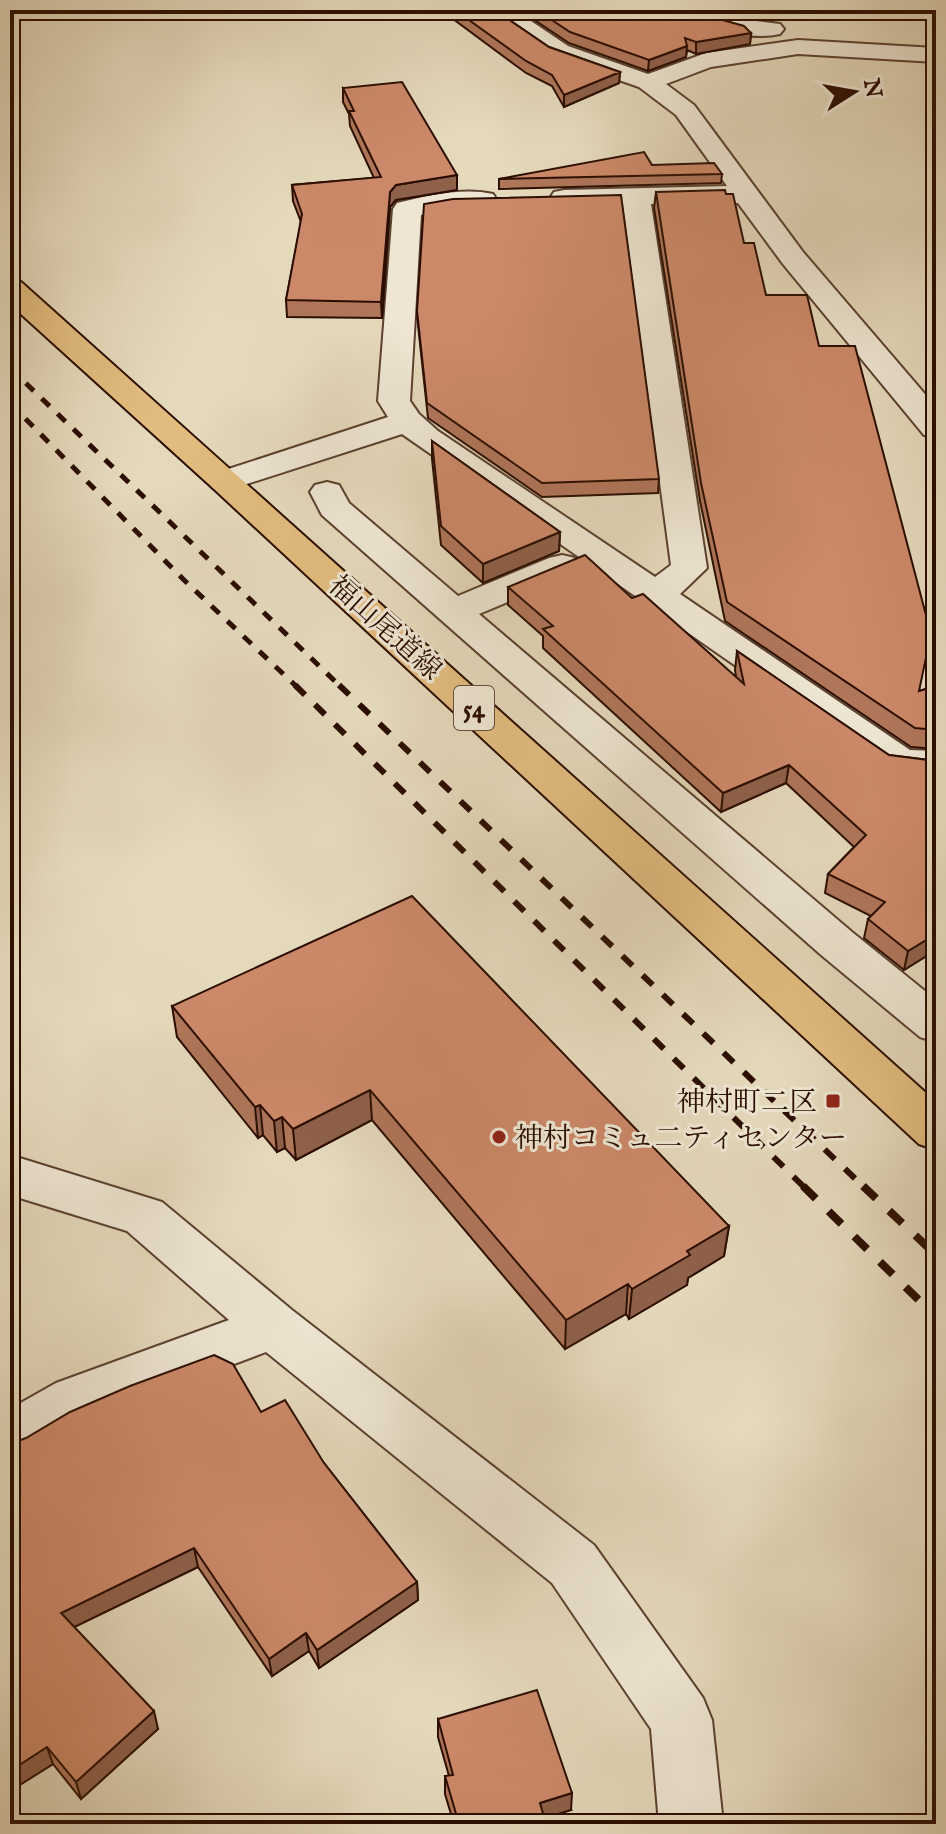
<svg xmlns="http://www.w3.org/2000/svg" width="946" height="1834" font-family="'IM FELL English','Noto Serif JP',serif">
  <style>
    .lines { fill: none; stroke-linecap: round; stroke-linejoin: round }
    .minor-casing { stroke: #5a412f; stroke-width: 4 }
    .major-casing { stroke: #2b0e00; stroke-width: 4 }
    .minor { fill: #eee6d3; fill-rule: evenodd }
    .major { fill: #e2bc7e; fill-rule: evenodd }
    .rail-far2 { stroke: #2b0e00; stroke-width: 5; stroke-dasharray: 11 11; stroke-linecap: butt }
    .rail-far1 { stroke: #2b0e00; stroke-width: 6; stroke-dasharray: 14 14; stroke-linecap: butt }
    .rail { stroke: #2b0e00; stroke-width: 8; stroke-dasharray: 18 18; stroke-linecap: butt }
    .wall { fill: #af765a; stroke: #2b0e00; stroke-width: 2 }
    .shaded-wall { fill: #8f604a; stroke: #2b0e00; stroke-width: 2 }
    .building { fill: #cc8969; stroke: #2b0e00; stroke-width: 2 }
    .poi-dot { fill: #8f2418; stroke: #eee6d3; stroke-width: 3 }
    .labels { text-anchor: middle; stroke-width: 6; stroke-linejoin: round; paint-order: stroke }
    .shield { fill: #eee6d3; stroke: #664f3f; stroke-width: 2 }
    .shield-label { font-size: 26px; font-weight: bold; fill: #2b0e00 }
    .street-label { font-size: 28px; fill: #2b0e00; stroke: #eee6d3 }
    .poi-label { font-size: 28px; fill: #2b0e00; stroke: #eee6d3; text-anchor: end }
  </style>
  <rect width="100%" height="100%" fill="#e5d9bc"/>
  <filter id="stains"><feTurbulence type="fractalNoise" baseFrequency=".0025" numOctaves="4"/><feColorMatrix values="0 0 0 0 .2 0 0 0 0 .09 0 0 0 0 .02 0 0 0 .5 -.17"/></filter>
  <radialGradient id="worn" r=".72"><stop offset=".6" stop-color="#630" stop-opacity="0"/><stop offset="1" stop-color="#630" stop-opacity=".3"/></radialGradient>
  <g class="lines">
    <g class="minor-casing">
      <path id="minor" d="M501 10H525L531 21 568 46 648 74 706 53 798 40 936 48V62L798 54 711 67 666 84 694 105 803 252 936 407V438L924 435 783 264 738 203 651 204 707 568 680 594 910 750 936 751V777L887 771 402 434 225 491 213 488 208 481 213 474 388 417 378 401 393 209 397 203C426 196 463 187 493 194L497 200 493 206 421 215 410 401 419 414 438 431 655 577 671 565 623 205 554 204 550 198 554 192 564 190 727 186 676 115 639 87 550 56 513 30Z
        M691 10H719L740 19 780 24 784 29 780 34C755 40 708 32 691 10Z
        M327 482 339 485 349 503 458 596 549 558 562 555 575 558 580 566 575 574 479 614 852 932 936 1000V1042L920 1037 820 954 322 515 310 492 315 485Z
        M10 1155 162 1202 292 1310 594 1545 703 1698 712 1720 723 1824H659L651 1729 552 1583 266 1352 94 1417 30 1454 10 1462V1409L56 1383 229 1320 127 1231 10 1195Z"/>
    </g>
    <g class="major-casing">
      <path id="major" d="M10 279 21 282 936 1102V1150L919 1144 213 488 10 304Z"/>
    </g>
    <use href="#minor" class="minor"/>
    <use href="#major" class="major"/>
    <path class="rail-far2" d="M10 368 341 687
      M10 403 184 580 297 687"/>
    <path class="rail-far1" d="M295 685 805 1188
      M339 685 865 1188"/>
    <path class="rail" d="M803 1186 936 1317
      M863 1186 936 1255"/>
  </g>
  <path class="wall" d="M441 10H506L511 21 549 47 620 72 619 83 564 107 552 86 526 73Z
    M527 10H699L712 17 751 33 750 44 696 54 687 50 686 57 648 71 569 43 533 19Z
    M343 88 457 175V190L396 200 390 207 382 318 287 317 286 300 301 222 293 201 292 185 374 178 350 126 349 114 343 102Z
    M652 165 722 174 721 183 499 189V179Z
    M656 192 744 243 766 295 819 346 919 691 936 686V749L911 747 725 621 700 501 654 208Z
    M417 311 659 479 658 493 542 497 428 418 418 325Z
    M432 441 560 532 559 551 483 583 441 545 432 459Z
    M508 587 632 598 736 677 735 670 737 651 889 755 936 761V950L904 970 864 938 868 919 871 916 825 893 828 874 854 847 786 783 721 812 543 648V636L508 605Z
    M172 1006 729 1226 724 1256 688 1278 687 1285 629 1319 626 1314 565 1349 372 1120 296 1160 285 1148 277 1152 263 1135 258 1138 177 1037Z
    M261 1412 324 1463 417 1582 418 1600 319 1668 309 1651 272 1676 198 1567 74 1627 158 1729 81 1799 53 1764 10 1791V1444Z
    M438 1719 571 1810 544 1818 546 1824H454L445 1794V1776H449L438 1737Z"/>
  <path class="shaded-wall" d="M751 33 750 44 696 54V42Z
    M687 46 686 57 648 71 649 60Z
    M620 72 619 83 564 107V95Z
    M457 175V190L396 200 390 207 382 318 381 302 390 192 396 185Z
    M560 532 559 551 483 583V564Z
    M789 765 786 783 721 812 723 793Z
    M936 934V950L904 970 908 951Z
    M370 1090 372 1120 296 1160 293 1129Z
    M260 1105 263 1135 258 1138 255 1107Z
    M282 1117 285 1148 277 1152 274 1121Z
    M729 1226 724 1256 688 1278 687 1285 629 1319 632 1289 687 1251Z
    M628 1284 626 1314 565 1349 566 1320Z
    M194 1548 198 1567 66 1631 61 1613Z
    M417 1582 418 1600 319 1668 317 1650Z
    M306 1633 309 1651 272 1676 269 1659Z
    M154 1711 158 1729 81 1799 76 1782Z
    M47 1747 53 1764 10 1791V1771Z
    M572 1793 571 1810 539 1820 540 1803Z"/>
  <path class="building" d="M455 10H506L511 21 549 47 620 72 564 95 552 75 526 61Z
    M537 10H699L712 17 744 26 751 33 696 42 685 38 687 46 649 60 570 32Z
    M402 82 457 175 396 185 390 192 381 302 286 300 302 214 292 185 381 177 349 111H354L343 88Z
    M644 152 652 165 714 163 722 174 499 179Z
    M725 190 726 194H733L744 243H754L766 295H807L819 346H855L931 634 919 691 936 686V730L915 728 727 602 701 483 656 192Z
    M621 195 659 479 542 483 427 403 417 311 424 204 453 199Z
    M432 441 560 532 483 564 441 526Z
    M585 555 632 598 643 594 744 684 737 651 889 755 936 761V934L908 951 868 919 885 902 828 874 866 835 789 765 723 793 543 629 553 626 508 587Z
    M412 896 729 1226 687 1251 690 1255 632 1289 628 1284 566 1320 370 1090 293 1129 282 1117 274 1121 260 1105 255 1107 172 1006Z
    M214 1355 233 1364 261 1412 285 1400 324 1463 417 1582 317 1650 306 1633 269 1659 194 1548 61 1613 154 1711 76 1782 47 1747 10 1771V1444L26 1438 70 1412 130 1386Z
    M537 1690 572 1793 540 1803 546 1824H459L445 1776 453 1775 438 1719Z"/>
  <g class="poi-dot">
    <rect x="825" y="1093" width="16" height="16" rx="4"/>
    <circle cx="499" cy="1137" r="8"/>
  </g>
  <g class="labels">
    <rect class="shield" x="454" y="686" width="40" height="44" rx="6"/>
    <g class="shield-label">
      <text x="474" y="717">54</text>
    </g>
    <g class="street-label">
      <text transform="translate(386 627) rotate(42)" y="10">福山尾道線</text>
    </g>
    <g class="poi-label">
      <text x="817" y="1111">神村町二区</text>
      <text x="515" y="1147" text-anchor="start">神村コミュ二ティセンター</text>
    </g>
  </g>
  <rect width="946" height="1834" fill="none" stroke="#e5d9bc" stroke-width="40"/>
  <rect x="12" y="12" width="922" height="1810" fill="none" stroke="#2b0e00" stroke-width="4"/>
  <rect x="20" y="20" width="906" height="1794" fill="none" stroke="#2b0e00" stroke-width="2"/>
  <g transform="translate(854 92) rotate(79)" stroke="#eee6d3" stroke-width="6" paint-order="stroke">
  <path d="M0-6L14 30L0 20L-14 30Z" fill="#2b0e00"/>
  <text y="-12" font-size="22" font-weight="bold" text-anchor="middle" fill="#2b0e00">N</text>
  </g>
  <rect width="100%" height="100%" filter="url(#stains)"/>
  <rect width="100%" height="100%" fill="url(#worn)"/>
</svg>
